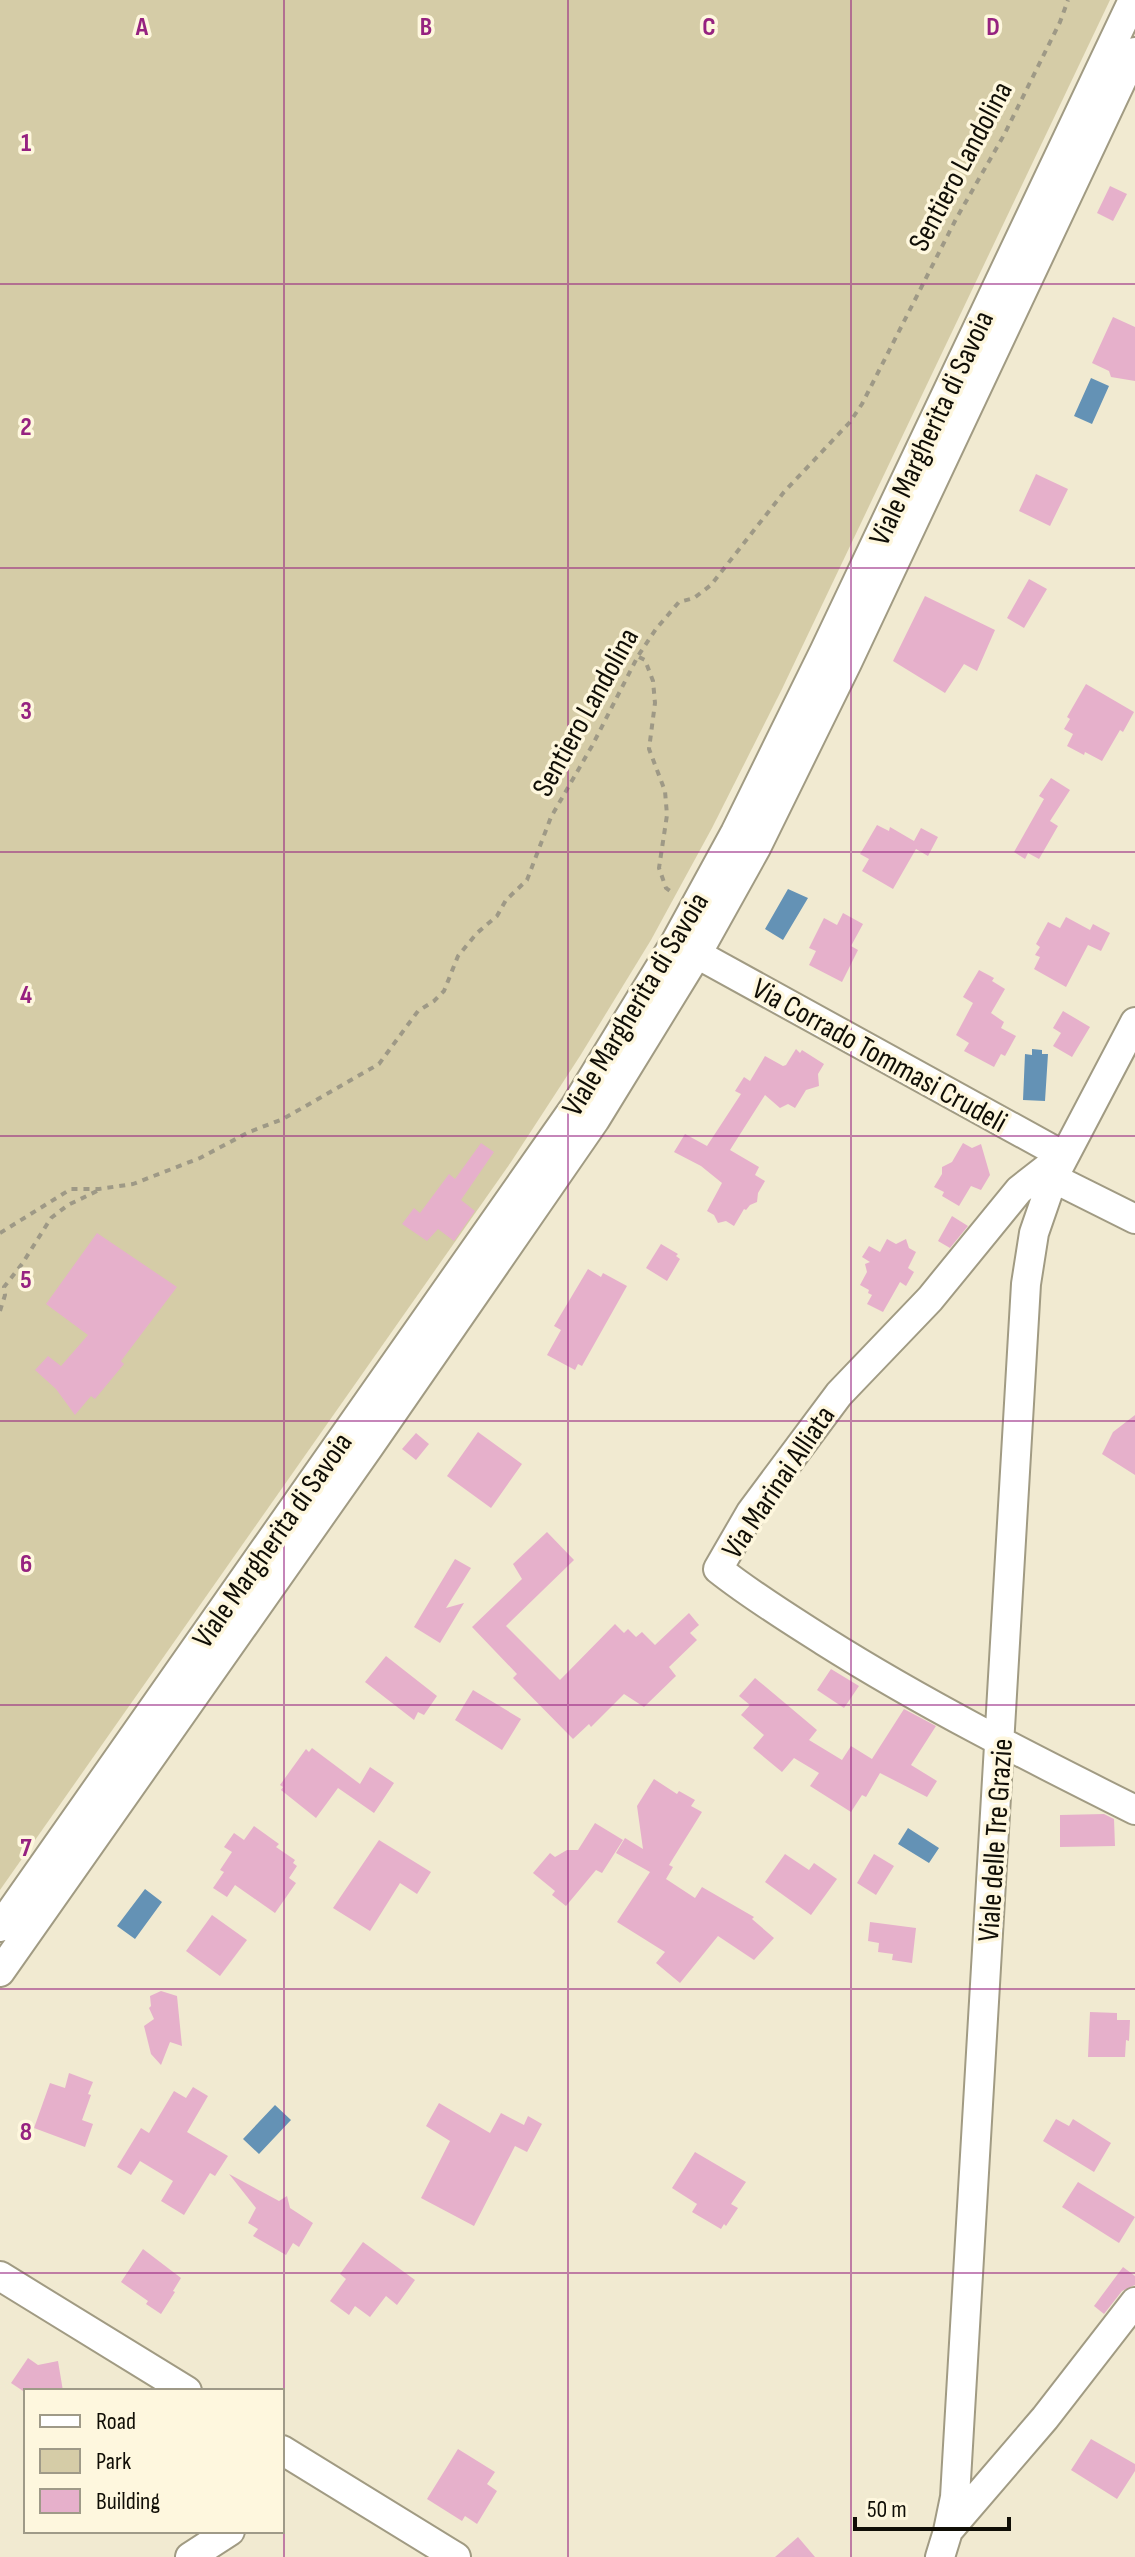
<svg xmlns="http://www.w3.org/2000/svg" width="1135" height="2557" font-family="'Sofia Sans Condensed',sans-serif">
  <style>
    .green { fill: #d5cca7 }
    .water { fill: #6492b5 }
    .building { fill: #e6b0cb }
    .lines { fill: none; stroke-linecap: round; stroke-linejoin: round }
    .minor-casing { stroke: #a19b83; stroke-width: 32 }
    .path { stroke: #9e9986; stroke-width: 4; stroke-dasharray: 6 6; stroke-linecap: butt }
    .minor { stroke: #fff; stroke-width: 28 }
    .grid { fill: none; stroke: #962280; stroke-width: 2; stroke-opacity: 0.55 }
    .labels { text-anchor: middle; stroke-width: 7; stroke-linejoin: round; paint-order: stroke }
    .street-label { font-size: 30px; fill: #100e06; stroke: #fef7de }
    .grid-label { font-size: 26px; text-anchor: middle; font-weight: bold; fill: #962280; stroke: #fef7de; stroke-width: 7; stroke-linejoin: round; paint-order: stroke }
  </style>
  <rect width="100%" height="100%" fill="#f1ead1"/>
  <path class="green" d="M0 0H1110L782 689 712 828 651 940 580 1056 511 1162 0 1890Z"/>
  <path class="water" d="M1091 378 1109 386 1092 424 1074 416Z
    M788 889 808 898 783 940 765 929Z
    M1032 1049 1042 1050V1054H1048L1045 1101 1023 1100 1025 1054 1032 1055Z
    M908 1828 939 1848 929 1863 898 1844Z
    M145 1889 162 1902 135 1939 117 1926Z
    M275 2105 291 2120 259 2154 243 2139Z"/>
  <path class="building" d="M1110 186 1127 194 1113 221 1097 213Z
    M1113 317 1135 327V381L1111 377 1109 371 1092 363Z
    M1036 474 1068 489 1050 526 1019 511Z
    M1029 579 1047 589 1024 628 1007 618Z
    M925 596 995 630 977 671 964 664 945 693 893 661Z
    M1086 684 1134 712 1123 732 1120 730 1102 761 1085 752 1084 755 1067 746 1073 734 1064 729 1070 719 1067 717Z
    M1051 778 1070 790 1050 821 1058 826 1039 859 1028 853 1025 859 1014 852 1044 799 1039 796Z
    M877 825 889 831 890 827 914 841 921 828 938 837 928 856 916 849 893 889 862 871 869 859 860 854Z
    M843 913 863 924 851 946 858 950 842 982 809 965 816 951 809 948 824 918 837 925Z
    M1066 917 1090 930 1093 924 1110 933 1101 951 1088 945 1066 987 1034 969 1040 957 1035 955 1040 947 1036 944 1048 922 1060 928Z
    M979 970 994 978 992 981 1005 989 991 1013 1004 1022 1001 1028 1016 1036 1005 1056 1001 1054 994 1067 964 1051 969 1043 956 1035 973 1003 963 997Z
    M1063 1011 1090 1027 1072 1057 1053 1046 1061 1033 1053 1028Z
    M796 1049 800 1053 802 1050 824 1064 818 1074 819 1086 806 1090 795 1108 788 1104 780 1108 765 1095 730 1150 759 1167 755 1175 765 1181 758 1193 757 1202 750 1205 746 1210 744 1209 734 1226 726 1221 718 1223 714 1215 707 1211 722 1183 701 1166 674 1152 685 1134 707 1146 741 1094 735 1091 744 1077 750 1081 765 1056 783 1066 786 1065Z
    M481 1143 494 1152 461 1200 475 1211 454 1241 438 1229 427 1241 402 1224 414 1208 420 1213 449 1174 455 1179Z
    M963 1143 972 1148 981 1144 990 1175 981 1190 971 1186 959 1206 942 1196 944 1192 934 1187 942 1174V1167L952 1162Z
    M952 1216 968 1226 950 1248 938 1241Z
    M97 1233 177 1287 121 1361 124 1364 95 1399 91 1396 75 1415 56 1389 35 1370 48 1356 61 1366 88 1335 46 1304Z
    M887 1239 896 1244 906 1239 909 1248 916 1252 908 1268 914 1272 906 1286 900 1282 883 1312 867 1304 872 1295 868 1293 869 1290 860 1285 867 1272 865 1264 870 1262 862 1257 869 1246 880 1252Z
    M661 1244 678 1254 676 1256 680 1259 667 1281 646 1268Z
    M588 1269 601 1277 603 1273 627 1286 582 1366 578 1364 575 1370 547 1355 561 1330 554 1326Z
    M1135 1415V1475L1102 1454 1113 1432Z
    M478 1432 522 1464 491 1508 447 1476Z
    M416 1433 429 1444 416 1460 402 1449Z
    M547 1532 574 1560 506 1626 560 1680 615 1624 624 1633 628 1629 636 1637 642 1632 655 1645 689 1613 699 1625 690 1633 697 1640 669 1667 676 1676 644 1707 624 1694 591 1727 589 1724 573 1739 513 1678 517 1674 472 1627 522 1579 513 1564Z
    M455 1559 471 1568 446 1608 464 1603 440 1643 414 1627Z
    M386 1656 437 1696 424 1715 418 1712 414 1720 365 1682Z
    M831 1669 859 1686 844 1708 817 1690Z
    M755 1678 817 1730 809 1740 842 1760 851 1746 872 1759 904 1709 936 1726 911 1765 937 1781 927 1797 880 1773 866 1797 862 1795 851 1812 810 1786 819 1773 794 1758 782 1772 753 1748 764 1735 741 1715 750 1705 739 1696Z
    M473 1690 521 1719 502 1750 455 1720Z
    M312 1748 360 1784 370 1767 394 1783 374 1813 338 1788 316 1818 281 1790 283 1787 280 1785 306 1749 309 1752Z
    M654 1779 677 1794 679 1791 695 1800 691 1806 702 1812 669 1865 673 1867 666 1879 695 1898 702 1887 754 1917 752 1919 774 1938 754 1960 718 1936 680 1983 656 1963 665 1952 617 1922 650 1872 616 1853 625 1838 643 1849 637 1806Z
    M1104 1814 1114 1819 1115 1846 1060 1847V1815Z
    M595 1823 623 1840 602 1873 596 1870 566 1906 552 1895 555 1891 533 1873 550 1853 555 1857 567 1850H578Z
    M254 1826 279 1844 276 1847 295 1860 293 1863 297 1866 289 1878 296 1883 275 1913 235 1885 227 1897 213 1888 224 1872 220 1870 232 1852 224 1847 234 1833 244 1840Z
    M379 1840 431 1872 417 1894 400 1883 370 1931 333 1908Z
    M785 1854 809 1870 814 1863 837 1879 811 1915 765 1882Z
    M874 1854 894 1866 876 1895 857 1883Z
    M212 1915 247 1940 220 1976 186 1951Z
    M870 1922 916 1928 912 1963 892 1960 893 1954 878 1952 879 1943 868 1941Z
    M161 1991 177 1996 182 2046 170 2042 161 2065 151 2054 144 2026 154 2019 149 2008 151 2006 150 1996Z
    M1090 2012 1117 2013V2020H1130L1129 2041 1126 2040 1125 2057H1088Z
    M69 2073 93 2082 88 2094 91 2095 82 2120 93 2124 85 2147 34 2128 50 2083 65 2088Z
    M193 2087 208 2096 187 2132 228 2156 215 2176 210 2173 184 2215 161 2201 173 2181 140 2161 131 2175 117 2167 141 2128 149 2133 174 2091 186 2098Z
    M439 2103 490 2133 501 2113 524 2125 528 2116 542 2124 527 2152 515 2146 474 2226 421 2198 450 2141 426 2126Z
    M1056 2119 1069 2126 1073 2119 1111 2143 1094 2172 1043 2141Z
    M695 2152 746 2182 731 2204 738 2208 726 2226 724 2224 721 2229 692 2212 697 2204 672 2188Z
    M229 2174 279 2201 287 2196 290 2208 313 2223 299 2247 293 2243 286 2255 253 2236 258 2229 248 2223 256 2208Z
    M1078 2182 1135 2217 1119 2243 1062 2207Z
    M363 2242 415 2280 397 2305 386 2296 370 2317 355 2306 349 2315 330 2301 346 2279 340 2274Z
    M143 2249 181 2278 173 2291 175 2292 161 2314 146 2304 148 2301 121 2282Z
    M1123 2267 1135 2276V2285L1122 2291 1104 2314 1094 2306Z
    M28 2358 38 2365 58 2361 63 2391H23L11 2383Z
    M1091 2439 1135 2464V2471L1117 2499 1071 2470Z
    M458 2449 495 2472 487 2484 497 2491 477 2524 465 2516 462 2521 427 2499Z
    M798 2537 815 2557H775Z"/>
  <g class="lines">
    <g class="minor-casing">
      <path id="minor" d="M697 954 1064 1156
        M1060 1158 1019 1190 930 1299 839 1394 751 1512 718 1569C752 1596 788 1618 824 1641 924 1704 1029 1757 1135 1810
        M1053 1178 1135 1219
        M0 1927 574 1108 676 941 735 833 824 652 1133 0
        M0 1972 369 1447 595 1120 697 954 756 848 847 663 1135 52
        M0 2276 187 2391
        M282 2450 456 2557
        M948 2531 955 2497 1026 1284 1034 1233 1053 1178 1135 1022
        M190 2557 230 2531
        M940 2557 948 2531 1045 2418 1135 2302"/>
    </g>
    <path class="path" d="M639 657 645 660 653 681 655 703 649 749 665 791 667 815 659 868 666 888 674 894
      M0 1233 71 1189H99L133 1184 200 1158 249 1132 283 1119 379 1064 418 1011 434 1001 444 991 458 956 477 933 497 916 506 900 527 880 551 817 592 746 638 656 656 629 679 602 694 598 711 585 784 492 850 422 862 404 956 219 1004 135 1060 22 1068 0
      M0 1311 5 1295 4 1287 22 1264 51 1218 68 1205 97 1191"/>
    <use href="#minor" class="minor"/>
  </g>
  <path class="grid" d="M284 0V2557M568 0V2557M851 0V2557M0 284H1135M0 568H1135M0 852H1135M0 1136H1135M0 1421H1135M0 1705H1135M0 1989H1135M0 2273H1135"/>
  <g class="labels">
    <g class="street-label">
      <text transform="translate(960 166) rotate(-62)" y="10">Sentiero Landolina</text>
      <text transform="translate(931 428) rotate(-65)" y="10">Viale Margherita di Savoia</text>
      <text transform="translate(585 712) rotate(-61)" y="10">Sentiero Landolina</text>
      <text transform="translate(635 1004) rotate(-59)" y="10">Viale Margherita di Savoia</text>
      <text transform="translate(880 1055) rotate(29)" y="10">Via Corrado Tommasi Crudeli</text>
      <text transform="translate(778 1482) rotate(-56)" y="10">Via Marinai Alliata</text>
      <text transform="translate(272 1540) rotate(-55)" y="10">Viale Margherita di Savoia</text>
      <text transform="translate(995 1840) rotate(-86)" y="10">Viale delle Tre Grazie</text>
    </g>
  </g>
  <g class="grid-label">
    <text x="142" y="35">A</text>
    <text x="426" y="35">B</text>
    <text x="709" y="35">C</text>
    <text x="993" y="35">D</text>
    <text x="26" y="151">1</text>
    <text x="26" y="435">2</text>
    <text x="26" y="719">3</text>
    <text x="26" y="1003">4</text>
    <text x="26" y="1288">5</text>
    <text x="26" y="1572">6</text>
    <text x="26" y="1856">7</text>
    <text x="26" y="2140">8</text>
  </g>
  <rect x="24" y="2389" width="260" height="144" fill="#fef7de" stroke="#9f9a88" stroke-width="2"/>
  <rect x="40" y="2415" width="40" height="12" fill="#ffffff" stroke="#9f9a88" stroke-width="2"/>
  <text x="96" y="2429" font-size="24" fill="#100e06">Road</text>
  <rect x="40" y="2449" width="40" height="24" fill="#d5cca7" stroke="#9f9a88" stroke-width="2"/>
  <text x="96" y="2469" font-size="24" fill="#100e06">Park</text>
  <rect x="40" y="2489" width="40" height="24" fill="#e6b0cb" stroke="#9f9a88" stroke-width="2"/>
  <text x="96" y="2509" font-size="24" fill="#100e06">Building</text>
  <path d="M855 2517v12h154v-12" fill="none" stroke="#100e06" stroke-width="4"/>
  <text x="867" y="2517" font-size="24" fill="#100e06" stroke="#fef7de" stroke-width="6" paint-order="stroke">50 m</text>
</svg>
